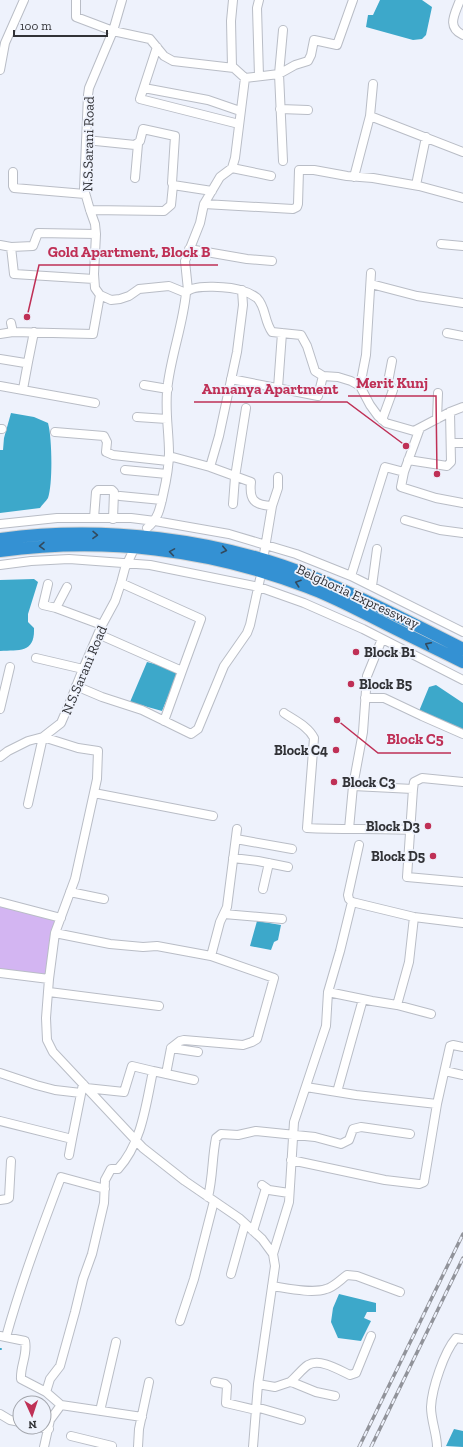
<svg xmlns="http://www.w3.org/2000/svg" width="463" height="1447" font-family="'Zilla Slab',serif">
  <style>
    .green { fill: #d3b5f2 }
    .water { fill: #3da8ca }
    .lines { fill: none; stroke-linecap: round; stroke-linejoin: round }
    .stream { stroke: #3da8ca; stroke-width: 2 }
    .minor-casing { stroke: #b9bdc6; stroke-width: 10 }
    .highway-casing { stroke: #d2d2d3; stroke-width: 14 }
    .minor { stroke: #fff; stroke-width: 8 }
    .highway { stroke: #3491d3; stroke-width: 12 }
    .rail-casing { stroke: #91939a; stroke-width: 3.5 }
    .rail { stroke: #eef2fc; stroke-width: 2; stroke-dasharray: 6; stroke-linecap: butt }
    .oneway { stroke: #324a5e }
    .poi-dot { fill: #bf3056; stroke: #eef2fc; stroke-width: 1.5 }
    .labels { text-anchor: middle; stroke-width: 3.5; stroke-linejoin: round; paint-order: stroke }
    .street-label { font-size: 14px; fill: #323337; stroke: #eef2fc }
    .poi-label { font-size: 14px; font-weight: bold; fill: #323337; stroke: #eef2fc; text-anchor: start }
    .leader { fill: none; stroke: #bf3056; stroke-width: 1.5 }
    .callout-dot { fill: #bf3056; stroke: #eef2fc; stroke-width: 1.5 }
    .callout-label { font-size: 15px; text-anchor: middle; font-weight: bold; fill: #bf3056; stroke: #eef2fc; stroke-width: 3.5; stroke-linejoin: round; paint-order: stroke }
  </style>
  <rect width="100%" height="100%" fill="#eef2fc"/>
  <path class="green" d="M0 902 61 918 49 979 0 973Z"/>
  <path class="water" d="M380 0H422L432 7 426 35 422 39 413 40 366 27 368 15H373Z
    M11 413 34 417 48 423C52 437 53 484 48 498 46 501 42 505 40 508L0 513V450H3L4 438Z
    M34 579 38 582 28 614V622L34 628C35 653 20 650 0 651V580Z
    M147 662 174 669 177 675 162 711 130 702Z
    M436 685 463 703V738L417 716 429 687Z
    M257 921 281 925 278 940 274 942 271 950 250 946Z
    M339 1294 376 1303V1312H367L364 1318 371 1321 361 1341 338 1338 331 1322 333 1308Z
    M454 1429 463 1431V1447L446 1446Z"/>
  <g class="lines">
    <path class="stream" d="M0 1349H1"/>
    <g class="minor-casing">
      <path id="minor" d="M76 0V17L113 31 150 39 164 56 173 61 234 68 245 78 279 74 295 65 308 61 311 55 314 40 337 45 353 0
        M122 0 113 31 89 88 88 95 84 189 90 210 95 224 96 234 94 274 95 288 100 295 111 300 120 299 129 296 139 289 169 286 186 293
        M460 0C455 14 446 27 463 35
        M283 30 279 74 283 161
        M157 47 140 99 239 124
        M232 67 231 21 233 0
        M0 70 5 43 24 0
        M259 76 257 8 259 0
        M373 84 370 116 463 152
        M144 88 208 100 240 111
        M280 109 308 110
        M86 140 135 145 140 141 143 129 175 136 172 183 173 185
        M232 168 271 176
        M13 172V186L14 188 85 194
        M354 177 370 116
        M135 178 138 144
        M416 185 426 137
        M204 204 220 177 232 168 235 158 245 78
        M90 210 164 211 171 205 173 185 212 191
        M441 244 463 246
        M0 245 11 247 14 274 94 279
        M11 247 33 246 38 233 96 234
        M189 249 247 259 272 261
        M371 284 417 296 463 303
        M188 290 185 261 200 223 204 204 293 209 297 207 298 204 299 170H314L347 176 373 178 419 186 463 198
        M11 323 13 332 93 334 100 295
        M447 333 463 336
        M0 334 13 332
        M0 359 25 363 28 362 34 332
        M231 379 318 396 323 376
        M144 385 168 389
        M0 386 95 403
        M360 386 366 355 371 273
        M278 388 282 333
        M23 389 28 362
        M137 417 167 419
        M437 419 438 393
        M382 420 393 390 388 382 392 361
        M0 429H2
        M55 432 104 436 107 442 106 452 113 455 168 461
        M451 443H463
        M169 456 210 467 251 482C249 500 254 505 272 506L264 554
        M408 460 447 466 451 462 450 412
        M210 467 219 436 237 352 243 305 242 290
        M125 470 167 474
        M404 472 401 487 404 488 436 498 463 503
        M120 496 162 500
        M233 504 235 477 246 408
        M272 506 278 488V477
        M94 518 96 492 98 490H112L114 492 113 519
        M405 520 440 530 463 533
        M0 524 57 518H131L155 521 229 534 296 554 351 576 463 632
        M147 528C158 519 160 509 163 495 166 482 169 467 169 453 169 430 164 406 168 383 172 353 183 324 186 293 192 283 233 287 243 291 247 292 253 295 257 298 266 307 264 321 272 332L301 335 307 346 315 371 323 376 338 377 351 381 360 386 370 405 378 416 386 423 414 431 450 412 463 407
        M0 565 31 561 69 559 150 565 259 587 304 603 363 629 463 680
        M351 576 385 467 404 472 420 428
        M121 583 201 619 182 671
        M48 584 43 605 56 608 102 625
        M372 586 377 549
        M56 608 67 587
        M98 634 182 671 164 721
        M382 639 367 676 363 732 353 786 413 789 414 782 422 778 463 782
        M36 658 83 669
        M76 686 102 697 142 710 191 734 198 729 224 666 247 633 250 625 260 579
        M365 698H384L422 716 463 734
        M0 709 10 667
        M284 713C294 720 308 726 314 738L307 828C342 830 376 828 411 830
        M0 757 8 751 28 741 43 737 61 723 70 702 83 669 102 625 115 601 121 583 125 568 133 551
        M413 789 407 877 463 882
        M94 793 213 816
        M28 804 43 737 78 748 98 751 97 779 75 879 55 933 49 979 46 1018 47 1040 53 1052 143 1148 185 1181 239 1218 262 1239 273 1254 275 1266 258 1384 253 1447
        M349 829 353 786
        M236 839 292 849
        M233 858 258 861 288 867
        M263 889 269 863
        M70 892 104 899
        M0 902 61 918
        M352 902 349 899 348 895 359 845
        M224 914 282 919
        M55 933 110 944 143 947 157 946 211 956 220 922 227 907 237 829
        M0 973 49 979
        M49 992 159 1006
        M328 992 372 1001 397 1005 431 1014
        M397 1005 409 962 414 917
        M171 1048 180 1041 184 1040 243 1045 252 1042 257 1039 274 978 211 956
        M153 1071 194 1080
        M445 1071 463 1075
        M0 1073 36 1085 55 1090 81 1093
        M166 1074 171 1048 198 1052
        M306 1087 356 1095 437 1104 450 1046 453 1045 463 1047
        M337 1092 363 999
        M0 1121 72 1139 83 1084
        M69 1155 72 1139
        M291 1160 385 1180 419 1184 424 1182 437 1104
        M262 1185 269 1190 289 1193
        M208 1197C213 1177 212 1157 216 1138L221 1134 238 1135 256 1131 315 1137 341 1144 349 1140 353 1129 361 1127 410 1134
        M0 1200 7 1199 9 1198 11 1161
        M253 1231 266 1188
        M273 1254 289 1202 294 1122 326 1026 328 992 340 951 352 902 414 917 463 923
        M231 1274 245 1224
        M272 1286C286 1288 312 1294 326 1289 334 1287 340 1280 347 1275L357 1276 400 1292
        M180 1321 194 1279 214 1201
        M0 1336 25 1341C28 1354 20 1366 21 1379L46 1392
        M6 1337C21 1283 41 1230 61 1177L105 1189
        M215 1382 225 1384 227 1386 226 1403 256 1410
        M290 1382C296 1377 302 1369 308 1365 320 1358 339 1370 350 1375L356 1373 371 1336
        M258 1384 275 1387 290 1382 294 1383 316 1392 335 1396
        M61 1405 142 1417
        M256 1407 301 1420
        M100 1411 116 1342
        M0 1414 10 1420 20 1422
        M39 1427 49 1429
        M71 1436 112 1446
        M44 1447 50 1420 61 1405 46 1392 50 1379 60 1366 75 1312 83 1279 92 1254 104 1203 105 1180 111 1169H118C142 1143 146 1104 153 1071L132 1066 124 1092 86 1088
        M138 1447 139 1429 149 1382
        M437 1447C437 1434 431 1421 431 1407 432 1388 444 1352 456 1338L463 1339"/>
    </g>
    <g class="highway-casing">
      <path id="highway" d="M0 539C102 525 217 538 313 577 364 598 414 624 463 649
        M0 551C104 537 209 549 307 587 329 595 350 606 370 616 401 632 432 647 463 662"/>
    </g>
    <use href="#minor" class="minor"/>
    <use href="#highway" class="highway"/>
    <g class="rail-casing">
      <path id="rail" d="M359 1447 463 1234
        M371 1447 463 1258"/>
    </g>
    <use href="#rail" class="rail"/>
  </g>
  <defs><path id="oneway-chevron" d="M-2-3.5L2.5 0L-2 3.5" fill="none" stroke-width="1.6" stroke-linecap="round" stroke-linejoin="round"/></defs>
  <g class="oneway">
    <use href="#oneway-chevron" transform="translate(95 535) rotate(1)"/>
    <use href="#oneway-chevron" transform="translate(42 546) rotate(179)"/>
    <use href="#oneway-chevron" transform="translate(224 550) rotate(13)"/>
    <use href="#oneway-chevron" transform="translate(172 552) rotate(-171)"/>
    <use href="#oneway-chevron" transform="translate(298 583) rotate(-161)"/>
    <use href="#oneway-chevron" transform="translate(428 645) rotate(-154)"/>
  </g>
  <g class="poi-dot">
    <circle cx="356" cy="652" r="4"/>
    <circle cx="351" cy="684" r="4"/>
    <circle cx="336" cy="750" r="4"/>
    <circle cx="334" cy="782" r="4"/>
    <circle cx="428" cy="826" r="4"/>
    <circle cx="433" cy="856" r="4"/>
  </g>
  <g class="labels">
    <g class="street-label">
      <text transform="translate(88 144) rotate(-89)" y="5">N.S.Sarani Road</text>
      <text transform="translate(358 596) rotate(25)" y="5">Belghoria Expressway</text>
      <text transform="translate(84 670) rotate(-67)" y="5">N.S.Sarani Road</text>
    </g>
    <g class="poi-label">
      <text x="364" y="657">Block B1</text>
      <text x="359" y="689">Block B5</text>
      <text x="328" y="755" text-anchor="end">Block C4</text>
      <text x="342" y="787">Block C3</text>
      <text x="420" y="831" text-anchor="end">Block D3</text>
      <text x="425" y="861" text-anchor="end">Block D5</text>
    </g>
  </g>
  <path class="leader" d="M27 317L39 265H218M437 474L436 396H348M406 446L347 402H194M337 720L378 753H451"/>
  <g class="callout-dot">
    <circle cx="27" cy="317" r="4"/>
    <circle cx="437" cy="474" r="4"/>
    <circle cx="406" cy="446" r="4"/>
    <circle cx="337" cy="720" r="4"/>
  </g>
  <g class="callout-label">
    <text x="129" y="257">Gold Apartment, Block B</text>
    <text x="392" y="388">Merit Kunj</text>
    <text x="270" y="394">Annanya Apartment</text>
    <text x="415" y="744">Block C5</text>
  </g>
  <g transform="translate(32 1415) rotate(177)"><circle r="19" fill="#eef2fc" stroke="#a3a6ad"/>
  <path d="M0-3L7 15L0 10L-7 15Z" fill="#bf3056"/>
  <text y="-6" font-size="11" font-weight="bold" text-anchor="middle" fill="#323337">N</text>
  </g>
  <path d="M14 30v6h93v-6" fill="none" stroke="#323337" stroke-width="2"/>
  <text x="20" y="30" font-size="12" fill="#323337" stroke="#eef2fc" stroke-width="3" paint-order="stroke">100 m</text>
</svg>
